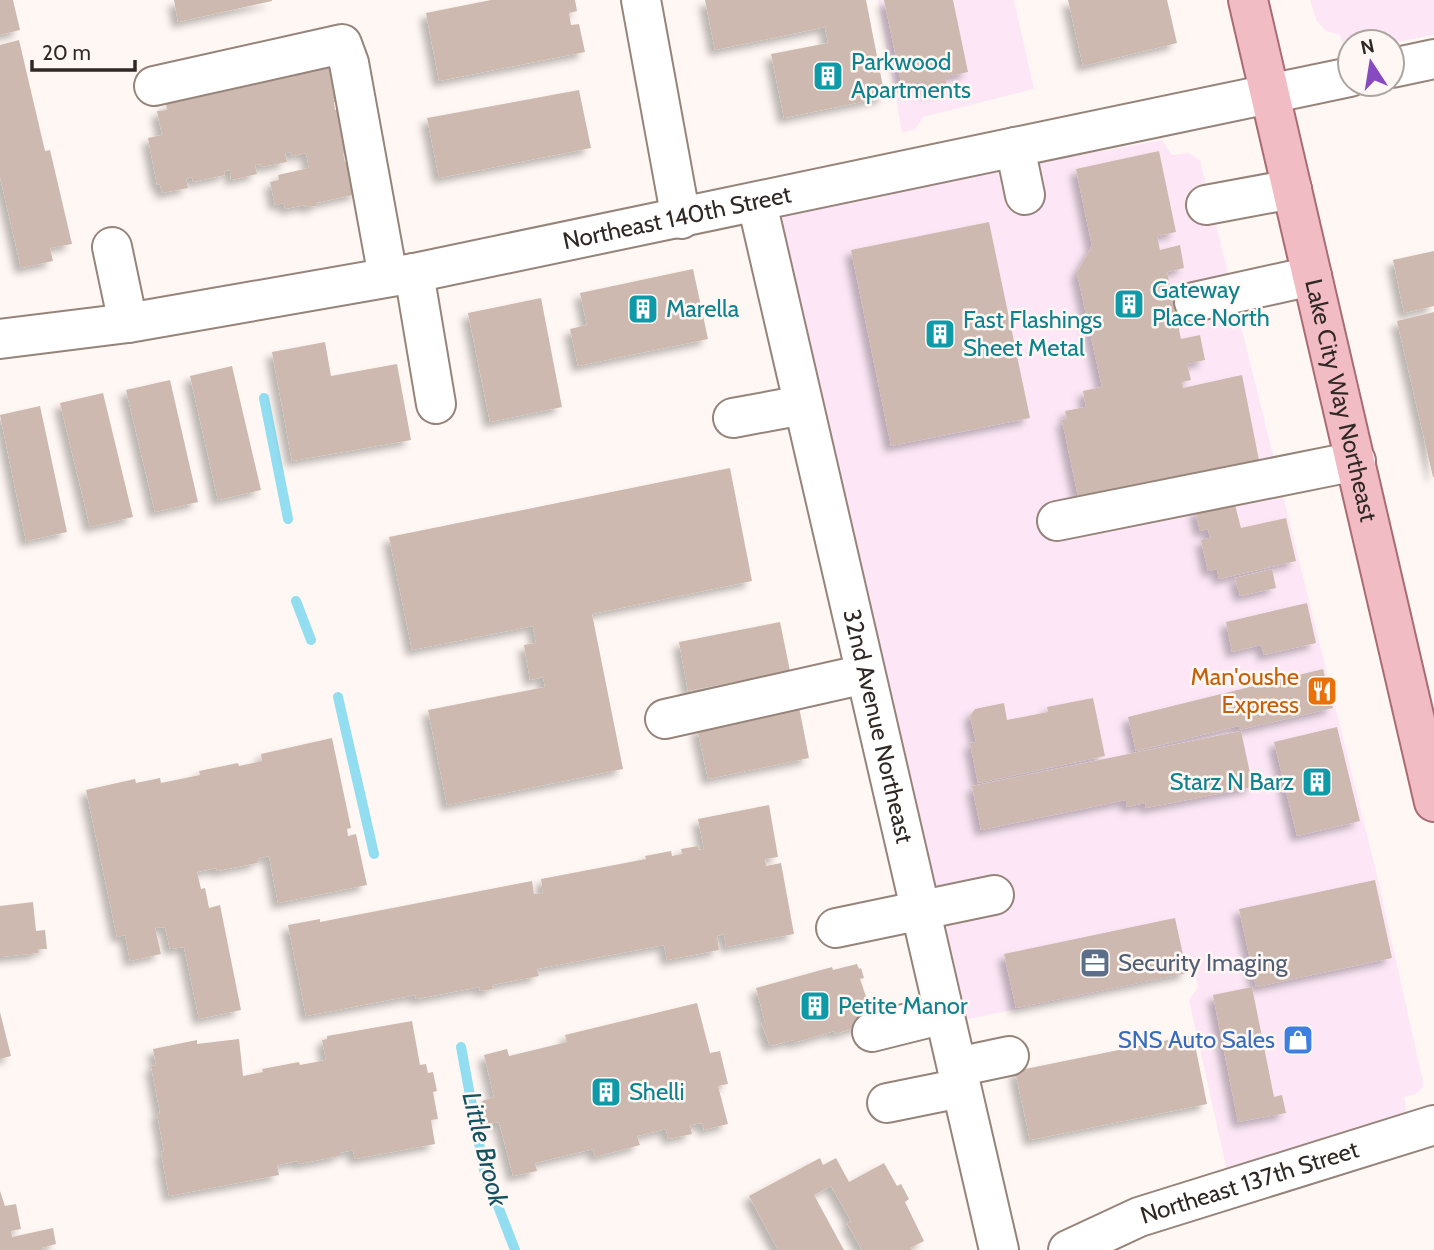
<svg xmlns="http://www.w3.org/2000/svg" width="1434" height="1250" font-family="Cabin,sans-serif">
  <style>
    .commercial { fill: #fde7f6 }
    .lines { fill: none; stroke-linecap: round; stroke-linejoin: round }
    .stream { stroke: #92ddf0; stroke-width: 10 }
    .building { fill: #cdb9af; filter: url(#shadow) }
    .minor-casing { stroke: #96837a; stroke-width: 42 }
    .major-casing { stroke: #a96c74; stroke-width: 42 }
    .minor { stroke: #fff; stroke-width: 38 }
    .major { stroke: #f2bcc5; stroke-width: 38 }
    .labels { text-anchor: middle; stroke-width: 5; stroke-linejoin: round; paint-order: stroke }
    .culture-label { font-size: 24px; fill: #0d838f; stroke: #fff7f3; text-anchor: start }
    .street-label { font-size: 24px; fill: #302824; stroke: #fff7f3 }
    .food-label { font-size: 24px; fill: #c56008; stroke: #fff7f3; text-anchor: end }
    .service-label { font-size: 24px; fill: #4e5e75; stroke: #fff7f3; text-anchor: start }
    .shop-label { font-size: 24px; fill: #366cbe; stroke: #fff7f3; text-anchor: end }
    .water-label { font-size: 26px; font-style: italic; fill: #135260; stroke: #fff7f3 }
  </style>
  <defs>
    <filter id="shadow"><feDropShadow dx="-6" dy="6" stdDeviation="3.5" flood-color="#0004"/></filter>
  </defs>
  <rect width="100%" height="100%" fill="#fff7f3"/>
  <path class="commercial" d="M878 0H1014L1034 89 923 117 916 129 902 133Z
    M1310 0H1434V35L1392 43 1350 42V45H1343L1340 35 1326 31 1316 20Z
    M1162 140 1172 155 1189 153 1200 160 1377 875 1423 1082V1087L1416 1094 1404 1097 1407 1114 1227 1171 1189 1000 1198 987 1195 972 964 1020 771 217 935 182Z"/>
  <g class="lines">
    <path class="stream" d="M264 398 288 519
      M296 601 311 640
      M338 697 374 854
      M461 1047 484 1170 515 1250"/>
  </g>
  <path class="building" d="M0 0H13L20 30 0 35Z
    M174 0H272V1L178 22Z
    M491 0H575L577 11 569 13 571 25 579 24 585 52 439 81 426 13Z
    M705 0H866L885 97 784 118 771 54 828 43 825 27 715 50Z
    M884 0H953L968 72 945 77 947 87 924 92 922 82 902 86Z
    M1068 0H1167L1177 43 1083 66Z
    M19 40 45 151 50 150 72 244 50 248 53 261 21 268 0 177V45Z
    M329 62 338 102H334L335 110 350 107 356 150 343 153 345 162 350 161 357 194 316 203 317 206 306 207 305 205 285 209 284 203 275 205 270 182 279 180 278 175 309 168 306 153 292 156 291 152 285 153 287 162 261 167 260 164 255 165 257 174 231 180 230 170 224 171 225 175 193 182 192 177 186 179 188 188 162 193 160 184 157 185 148 138 162 135 157 111 167 110 166 104 231 90 229 80Z
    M579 90 591 148 439 178 427 118Z
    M1159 151 1176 232 1157 236 1160 250 1180 245 1184 268 1167 272 1181 339 1200 335 1205 360 1187 364 1191 380 1182 382 1183 388 1242 375 1261 470 1079 501 1062 420 1067 419 1065 411 1086 407 1083 391 1102 387 1077 273 1092 246 1076 169Z
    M989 222 1030 418 891 446 851 250Z
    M1434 251V306L1404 313 1393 260Z
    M693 269 708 339 578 366 570 329 587 325 580 293Z
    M541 298 562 407 490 422 468 313Z
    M1434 312V477H1433L1397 321Z
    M325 342 331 376 397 364 411 440 292 461 272 352Z
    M232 366 261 490 218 500 190 376Z
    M170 380 198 502 155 512 126 390Z
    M103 393 133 517 90 527 60 403Z
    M40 406 67 532 26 541 0 415Z
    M730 468 752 581 592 614 623 769 447 805 428 710 545 687 543 677 530 680 524 645 536 643 533 626 412 650 389 537Z
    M1234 501 1241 528 1286 518 1296 561 1219 579 1217 569 1208 571 1201 540 1210 538 1208 529 1200 531 1195 510Z
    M1272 569 1276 588 1240 596 1235 578Z
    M1307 603 1316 643 1264 655 1261 645 1232 652 1226 622Z
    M780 622 790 671 688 691 679 642Z
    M1323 669 1333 708 1239 730V726L1136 751 1128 717Z
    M1093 698 1105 756 978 783 970 743 976 742 970 716 975 709 1004 703 1007 720 1048 712 1047 707Z
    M799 707 809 758 708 779 697 728Z
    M1337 727 1360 821 1297 836 1274 742Z
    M1241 731 1253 787 1146 808 1145 803 1127 807 1126 800 981 830 972 786Z
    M332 738 351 828 347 829 348 836 356 834 367 885 278 903 269 856 257 859V863L217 871 216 868 197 872 201 889 205 888 209 908 220 905 241 1010 199 1019 184 947 170 949 165 927 155 928 161 954 130 961 125 935 117 937 86 790 135 779 136 783 160 778 161 783 200 775 199 771 238 763 239 766 262 761 261 754Z
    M769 805 778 857 765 859 766 866 781 863 794 934 726 947 724 934 717 936 719 950 667 960 664 945 537 969 539 976 492 985 493 989 480 991 479 987 416 999 415 995 306 1016 288 925 320 919V922L532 881 534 894 543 893 541 879 646 859 645 856 671 851 672 856 682 854 681 849 698 846 699 850 704 849 698 819Z
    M1375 880 1392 958 1256 987 1239 909Z
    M33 902 36 931 45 930 47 949H38V953L0 957V906Z
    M1175 918 1187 973 1016 1008 1004 954Z
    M857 964 859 969 861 968 864 978 860 979 872 1014 870 1023 835 1034 834 1031 793 1043V1040L770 1046 761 1022H765L756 988 832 967 833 970Z
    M1252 987 1274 1097 1282 1095 1286 1113 1238 1122 1213 995Z
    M697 1003 710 1053 720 1051 728 1084 718 1086 728 1124 704 1130 702 1123 690 1125 692 1134 668 1139 666 1129 637 1136 640 1145 595 1157 593 1149 535 1163 537 1171 513 1176 499 1122 488 1124 482 1101 494 1097 484 1055 507 1049 509 1056 567 1042 565 1035Z
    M0 1012 11 1056 0 1059Z
    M412 1021 420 1065 426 1064 428 1073 433 1072 437 1091 433 1092 438 1119 431 1120 435 1144 355 1159 353 1150 339 1153V1156L299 1164 298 1161 277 1165 279 1175 169 1196 161 1152 164 1151 157 1114 160 1113 151 1066 156 1065 153 1049 197 1040V1044L239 1039 243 1076 263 1072 262 1069 299 1062 300 1065 326 1060 322 1040 327 1039V1036Z
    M1193 1035 1207 1104 1030 1140 1015 1071Z
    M820 1158 823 1165 836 1158 849 1182 884 1163 897 1186 901 1184 909 1199 905 1202 924 1241 910 1248 912 1250H862L847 1223 851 1221 831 1186 814 1195 844 1250H778L749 1196Z
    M0 1191 5 1206 16 1204 21 1229 11 1231 12 1237 53 1228 56 1244 41 1248V1250H0Z"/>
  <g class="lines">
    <g class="minor-casing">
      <g id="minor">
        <path d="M641 0 681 219"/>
        <path d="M1392 68 1434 59"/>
        <path d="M154 86 342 44 349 63 388 277"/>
        <path d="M1015 147 1025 195"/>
        <path id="s1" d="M757 203 999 1250"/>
        <path d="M1206 205 1292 189"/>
        <path d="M112 247 128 323"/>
        <path d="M414 273 436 404"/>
        <path d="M1194 302 1312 276"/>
        <path id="s2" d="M0 339 128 323 414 273 1350 77"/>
        <path d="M733 418 803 405"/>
        <path d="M1057 521 1356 461"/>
        <path d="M665 719 865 674"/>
        <path d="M836 928 994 895"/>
        <path d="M872 1032 944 1014"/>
        <path d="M957 1067 1009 1056"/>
        <path d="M887 1103 961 1088"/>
        <path id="s3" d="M1068 1250 1139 1217 1434 1125"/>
      </g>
    </g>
    <g class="major-casing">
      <g id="major">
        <path id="s4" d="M1248 0 1434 802"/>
      </g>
    </g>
    <use href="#minor" class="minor"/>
    <use href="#major" class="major"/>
  </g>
  <defs>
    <g id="building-square" transform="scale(1.575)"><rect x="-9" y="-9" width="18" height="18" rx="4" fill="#0f9aa8" stroke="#fff7f3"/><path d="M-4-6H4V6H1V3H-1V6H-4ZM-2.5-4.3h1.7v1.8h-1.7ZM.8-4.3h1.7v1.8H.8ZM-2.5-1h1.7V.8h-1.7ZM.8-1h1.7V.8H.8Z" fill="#fff"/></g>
    <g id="restaurant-square" transform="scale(1.575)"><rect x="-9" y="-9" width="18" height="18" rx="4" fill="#e8710a" stroke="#fff7f3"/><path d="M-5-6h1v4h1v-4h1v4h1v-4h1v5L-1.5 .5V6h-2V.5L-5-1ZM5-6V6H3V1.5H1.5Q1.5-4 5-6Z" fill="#fff"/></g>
    <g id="office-square" transform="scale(1.575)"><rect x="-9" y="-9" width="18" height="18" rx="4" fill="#5c6f8a" stroke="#fff7f3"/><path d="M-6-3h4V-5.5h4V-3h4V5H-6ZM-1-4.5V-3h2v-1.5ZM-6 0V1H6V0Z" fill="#fff"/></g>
    <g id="shop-square" transform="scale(1.575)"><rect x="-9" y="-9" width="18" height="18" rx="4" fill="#3f7fe0" stroke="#fff7f3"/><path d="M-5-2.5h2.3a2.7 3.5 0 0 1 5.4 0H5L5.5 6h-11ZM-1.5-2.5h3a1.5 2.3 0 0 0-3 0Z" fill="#fff"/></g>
  </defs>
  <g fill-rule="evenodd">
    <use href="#building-square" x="828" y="76"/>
    <use href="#building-square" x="1129" y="304"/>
    <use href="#building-square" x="643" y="309"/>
    <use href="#building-square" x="940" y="334"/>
    <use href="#restaurant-square" x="1322" y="691"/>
    <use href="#building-square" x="1317" y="782"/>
    <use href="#office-square" x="1095" y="963"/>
    <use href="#building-square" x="815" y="1006"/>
    <use href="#shop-square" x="1298" y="1040"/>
    <use href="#building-square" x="606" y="1092"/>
  </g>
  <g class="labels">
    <g class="culture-label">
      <text x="851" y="70">Parkwood<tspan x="851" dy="28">Apartments</tspan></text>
      <text x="1152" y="298">Gateway<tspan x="1152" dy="28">Place North</tspan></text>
      <text x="666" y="317">Marella</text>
      <text x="963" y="328">Fast Flashings<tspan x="963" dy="28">Sheet Metal</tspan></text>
      <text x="1294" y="790" text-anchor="end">Starz N Barz</text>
      <text x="838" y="1014">Petite Manor</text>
      <text x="629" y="1100">Shelli</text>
    </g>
    <g class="street-label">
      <text dy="8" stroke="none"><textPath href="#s2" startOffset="688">Northeast 140th Street</textPath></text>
      <text dy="8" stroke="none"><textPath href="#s4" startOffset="411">Lake City Way Northeast</textPath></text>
      <text dy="8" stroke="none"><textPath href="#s1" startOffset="537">32nd Avenue Northeast</textPath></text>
      <text dy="8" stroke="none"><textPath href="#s3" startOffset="194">Northeast 137th Street</textPath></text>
    </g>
    <g class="food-label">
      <text x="1299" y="685">Man'oushe<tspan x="1299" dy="28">Express</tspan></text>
    </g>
    <g class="service-label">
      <text x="1118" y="971">Security Imaging</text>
    </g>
    <g class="shop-label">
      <text x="1275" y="1048">SNS Auto Sales</text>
    </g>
    <g class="water-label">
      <text transform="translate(485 1149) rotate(76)" y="9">Little Brook</text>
    </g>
  </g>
  <g transform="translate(1371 63) rotate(348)"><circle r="33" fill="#fff7f3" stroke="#aca4a0" stroke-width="2"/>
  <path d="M0-5L12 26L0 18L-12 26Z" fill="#874ac0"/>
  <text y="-10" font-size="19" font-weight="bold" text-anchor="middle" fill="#302824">N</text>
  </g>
  <path d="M32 60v10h103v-10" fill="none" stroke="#302824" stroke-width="3.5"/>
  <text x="42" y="60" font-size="21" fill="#302824" stroke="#fff7f3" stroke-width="5" paint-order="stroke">20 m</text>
</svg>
